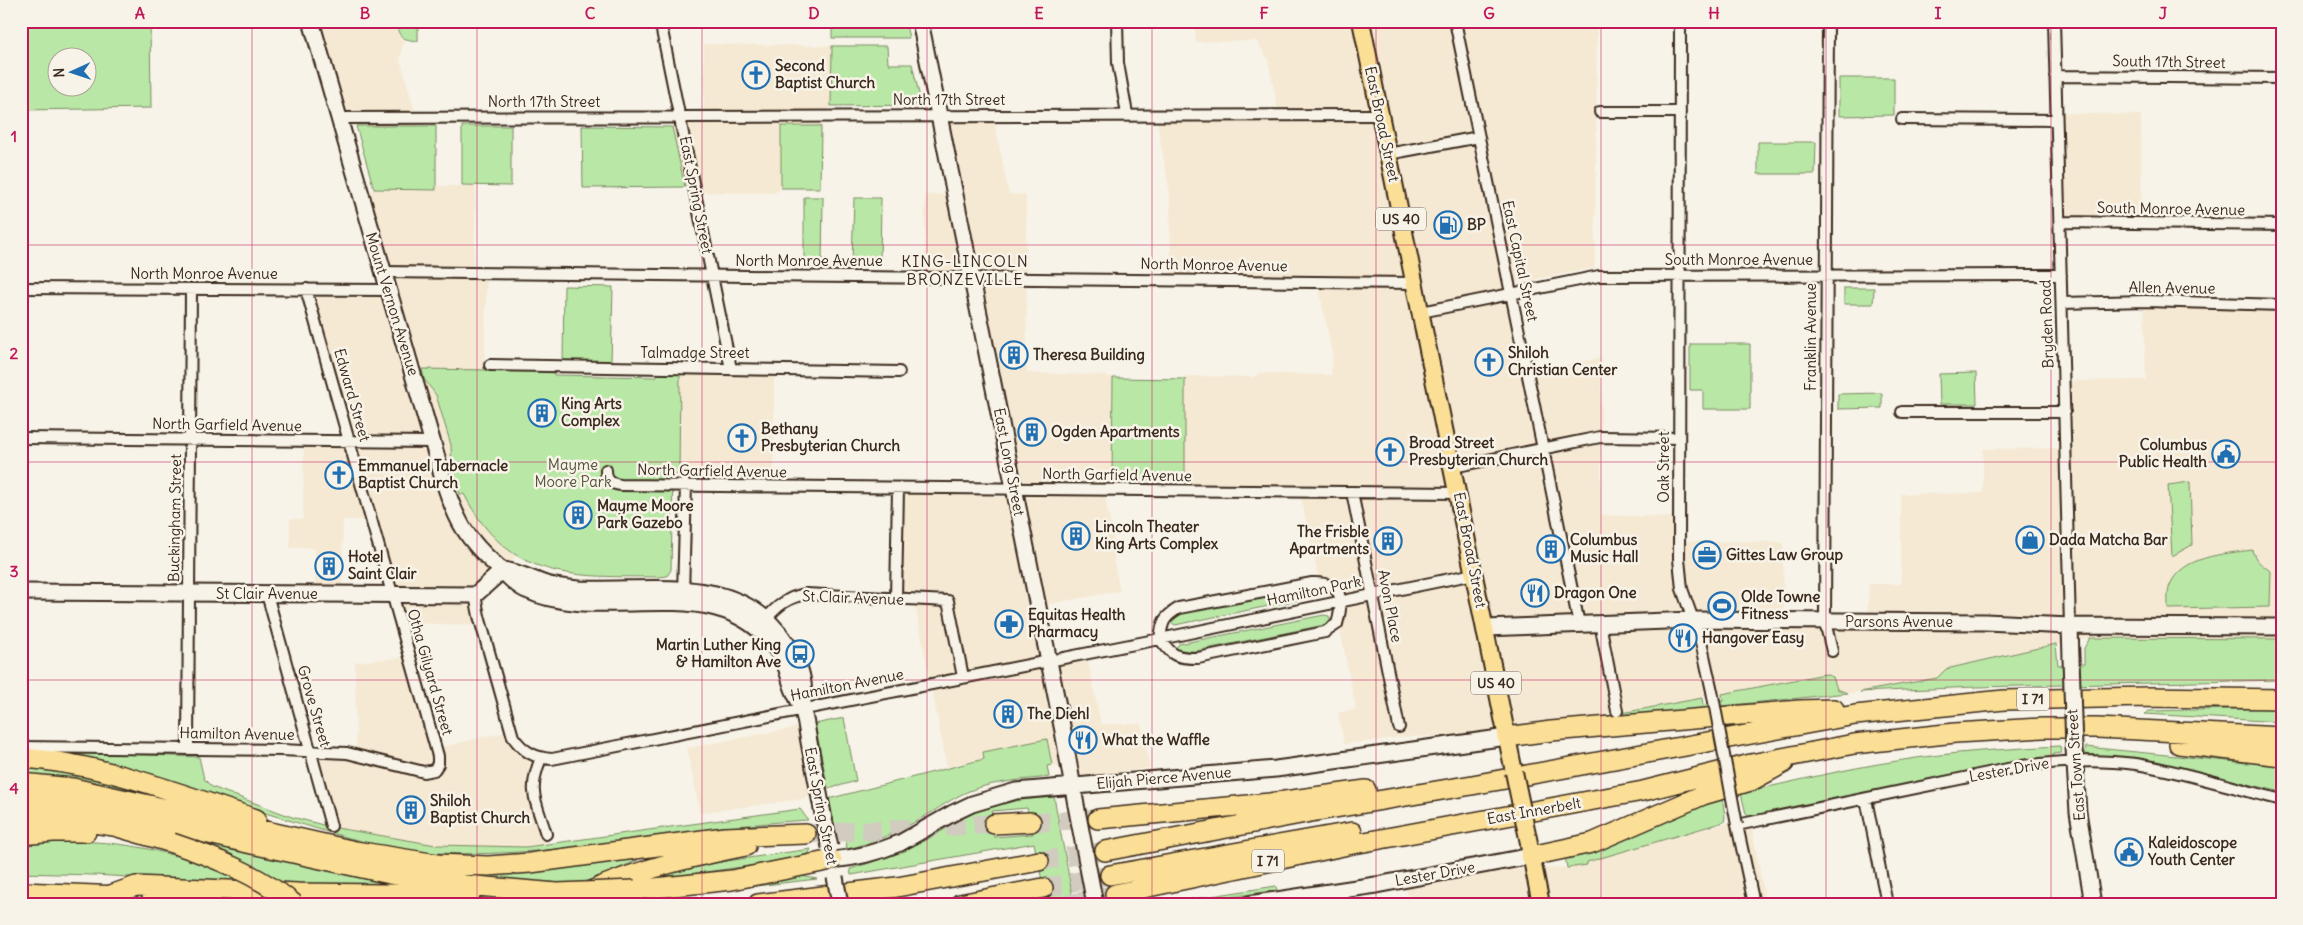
<svg xmlns="http://www.w3.org/2000/svg" width="2303" height="925" font-family="Delius,sans-serif">
  <style>
    .built { fill: #f5e9d3 }
    .green { fill: #b9e8a6; stroke: #7a8962; fill-rule: evenodd }
    .lines { fill: none; stroke-linecap: round; stroke-linejoin: round }
    .highway-tunnel { stroke: #d1cbc0; stroke-width: 19; stroke-dasharray: 19 9; stroke-linecap: butt }
    .street-casing { stroke: #3b2a1e; stroke-width: 14 }
    .secondary-casing { stroke: #3b2a1e; stroke-width: 19 }
    .primary-casing { stroke: #3b2a1e; stroke-width: 20 }
    .highway-casing { stroke: #3b2a1e; stroke-width: 22 }
    .street { stroke: #f7f3e8; stroke-width: 10 }
    .secondary { stroke: #f7f3e8; stroke-width: 15 }
    .primary { stroke: #fbdf96; stroke-width: 16 }
    .highway { stroke: #fbdf96; stroke-width: 19 }
    .street-bridge-casing { stroke: #3b2a1e; stroke-width: 14; stroke-linecap: butt }
    .secondary-bridge-casing { stroke: #3b2a1e; stroke-width: 19; stroke-linecap: butt }
    .primary-bridge-casing { stroke: #3b2a1e; stroke-width: 20; stroke-linecap: butt }
    .highway-bridge-casing { stroke: #3b2a1e; stroke-width: 22; stroke-linecap: butt }
    .street-bridge { stroke: #f7f3e8; stroke-width: 10 }
    .secondary-bridge { stroke: #f7f3e8; stroke-width: 15 }
    .primary-bridge { stroke: #fbdf96; stroke-width: 16 }
    .highway-bridge { stroke: #fbdf96; stroke-width: 19 }
    .grid { fill: none; stroke: #c2185b; stroke-width: 1; stroke-opacity: 0.55 }
    .labels { text-anchor: middle; stroke-width: 5; stroke-linejoin: round; paint-order: stroke }
    .shield { fill: #f7f3e8; stroke: #73665b; stroke-width: 1 }
    .shield-label { font-size: 14px; font-weight: bold; fill: #3b2a1e }
    .street-label { font-size: 15px; fill: #3b2a1e; stroke: #f7f3e8 }
    .poi-label { font-size: 15px; font-weight: bold; fill: #3b2a1e; stroke: #f7f3e8; text-anchor: start }
    .park-label { font-size: 15px; fill: #545039; stroke: #f7f3e8 }
    .neighbourhood-label { font-size: 16px; letter-spacing: 1px; fill: #3b2a1e; stroke: #f7f3e8 }
    .neatline { fill: none; stroke: #c2185b; stroke-width: 2 }
    .grid-label { font-size: 16px; text-anchor: middle; font-weight: bold; fill: #c2185b }
  </style>
  <rect width="100%" height="100%" fill="#f7f3e8"/>
  <filter id="ink" filterUnits="userSpaceOnUse"><feTurbulence type="fractalNoise" baseFrequency=".02" numOctaves="2"/><feDisplacementMap in="SourceGraphic" scale="10" xChannelSelector="R" yChannelSelector="G"/><feConvolveMatrix kernelMatrix="1 2 1 2 8 2 1 2 1" color-interpolation-filters="sRGB"/></filter>
  <g filter="url(#ink)">
    <path class="built" d="M309 21H395L399 36 404 40 400 59 419 126H356L338 124Z
      M1167 21H1597L1595 268 1515 283 1510 294 1526 373 1601 358V515L1676 517V541L1783 542 1784 621H1867L1869 584H1901V494L1983 493V449L2064 448 2063 381 2146 380 2144 302 2282 305V639L2090 638 1946 669 1937 678 1860 692 1847 693 1837 689 1833 677 1825 674 1536 729 1481 735 1404 737 1344 744 1338 713 1356 709 1335 604 1318 576 1300 492 1185 490V376L1253 377 1259 373 1331 375 1333 358 1318 284 1171 281 1170 194 1156 116 1167 109H1219L1222 118 1279 115 1268 60 1257 41 1196 42 1195 29 1167 27Z
      M704 44 832 46 831 106 821 126H781V188L775 193 695 192 685 187 672 127 682 116H704Z
      M2055 113 2141 115 2142 224 2058 223Z
      M993 115 1009 194 1026 195 1027 373 1105 375 1113 378 1112 479 1104 493 1115 545 1114 563 1120 591 1038 606 1048 660 1086 652 1101 724H1141L1150 768 1091 777 1052 765 1047 739 984 752 985 759 947 767 914 599 894 598 896 489H919L1010 498 966 285 925 284V195L954 194 936 116Z
      M435 186H476L474 270 487 271 484 370H422L424 379 436 395 451 445 454 472 473 512 501 544 517 556 473 595 479 625 401 623 369 520H343L342 595 315 594V548H290V519H303L304 439 347 438 305 286 385 285 360 196 374 189 435 190Z
      M774 368V486L696 485 679 474 680 373Z
      M410 657 439 748 509 731 531 763 551 833 547 843 526 847 436 845 331 827 312 750 356 755 355 662Z
      M815 724 828 789 803 799 700 813 687 748Z
      M1750 817 1766 904H1410L1405 883 1505 869 1567 868 1587 865V862L1609 854Z"/>
    <path class="green" d="M21 21H150L151 108 21 110ZM58 58H88V88H58Z
      M395 21H418V41C400 39 400 38 395 21Z
      M832 21H905L909 38H832Z
      M832 46H887L888 64H912L921 102 920 105 831 106Z
      M1839 78H1894V115L1839 116Z
      M356 126H436V190L374 189Z
      M462 126H511V186L462 185Z
      M582 126 672 127 685 187 583 188Z
      M781 126H821L820 188H781Z
      M1758 142H1816L1815 174H1758Z
      M804 197H823L822 264H804Z
      M854 198H881L880 263H852Z
      M564 286 613 287 611 362 563 361Z
      M1844 288H1874L1873 304H1844Z
      M1690 344H1750V409H1703V390H1690Z
      M422 369 553 371 554 375 657 377V373H680L679 474 673 475 671 570 667 576 660 577C573 576 510 583 464 494H460L452 472 451 445 436 395 424 379Z
      M1976 373 1977 404H1940L1939 374Z
      M1113 378 1185 379V480L1112 479Z
      M1882 393V408L1838 409V394Z
      M2190 482 2192 545 2172 556 2168 485Z
      M2252 550C2255 560 2262 566 2271 571L2270 607 2168 609C2168 602 2167 592 2170 585 2182 556 2223 554 2252 550Z
      M1316 586 1322 587 1325 591 1323 595 1175 625 1169 621V619L1179 614Z
      M1324 615 1329 616 1330 620 1324 625 1186 653 1175 649 1179 644Z
      M2090 638 2282 639V680L1976 687 1860 692 1937 678 1946 669 2056 644 2058 665 2084 664V648Z
      M1825 674 1833 677 1837 689 1847 693 1579 721 1702 698 1703 705 1723 701 1722 694Z
      M2282 708V722L2145 714 2149 711Z
      M844 718 856 781 828 789 815 724Z
      M1047 739 1052 765 1047 766 1049 777C1023 780 994 781 969 791 952 798 938 809 922 818 899 831 874 843 847 849L845 836 837 838 828 799 984 759 983 752Z
      M2060 746 2061 753 2053 754V757L2008 764 1750 817 1746 814 1741 793C1792 782 1844 769 1897 761 1951 752 2005 749 2060 746Z
      M2086 747 2247 763V759L2282 763V792L2142 759 2085 754Z
      M21 750 199 757 204 779 212 787 292 817 331 827 436 845 526 847 800 809 808 820C683 827 561 859 436 853 372 850 309 825 248 808 173 787 97 769 21 750Z
      M21 763 69 769 182 803 21 777Z
      M1054 797 1074 904H1047L1034 843 851 875 850 869C880 860 908 850 935 835 952 825 967 814 986 808 1008 800 1031 799 1054 797ZM1027 808 1033 834 994 837 992 811Z
      M1722 797 1725 816 1724 822 1587 862V865L1567 868 1565 856Z
      M184 833 425 887 237 883 94 875 21 873V842C75 840 123 840 175 856Z
      M811 849 809 853 802 856 749 866 654 879 653 877 720 862Z
      M638 860 587 882 565 883 506 880 445 873Z
      M801 876 817 879 678 895 791 877Z
      M1276 886 1277 890 1185 904H1160Z"/>
    <g class="lines">
      <path class="highway-tunnel" d="M1031 822 1098 819
        M806 834 994 824
        M1039 861 1105 851
        M1043 888 1110 875
        M1068 904 1115 894"/>
      <g class="street-casing">
        <path id="street" d="M660 21 731 369
          M1117 21 1118 63 1127 114
          M1455 21 1579 624
          M1680 21 1679 559 1682 589 1701 642 1712 691
          M1828 21 1825 622 1832 651
          M2054 21 2070 626
          M2055 76 2282 78
          M1600 112H1680
          M338 118 1380 115
          M1902 119 2056 120
          M1388 154 1479 137
          M2060 222 2282 225
          M382 272 1415 283
          M21 288 388 290
          M2062 303 2146 301 2282 305
          M1421 312 1599 276 2061 275
          M490 365 899 372
          M1902 412H2065
          M21 438 433 442
          M1453 467 1600 437 1679 438
          M606 470C606 481 611 484 621 485L1458 493
          M1352 492 1399 727
          M1312 583C1343 582 1344 599 1337 624L1325 632 1198 658C1176 658 1172 656 1160 639 1162 621 1164 617 1179 608Z
          M267 594 331 826
          M683 594 686 485
          M475 595 479 616 513 737C523 751 534 758 552 759L1160 639 1474 574
          M896 599 898 488
          M766 619C777 606 788 597 806 594L948 601 963 677
          M1600 623 1617 711
          M21 747 281 750 347 753 424 772 434 770 438 764V756L306 289
          M188 748 191 289
          M541 758C527 792 536 801 546 834
          M1866 799 1887 904
          M1754 904 1737 825 2022 766C2059 761 2098 759 2136 764 2185 772 2234 788 2282 800"/>
      </g>
      <g class="secondary-casing">
        <path id="secondary" d="M311 21 444 482C456 520 466 539 497 566 507 574 514 585 526 590 607 628 723 563 781 656 788 667 789 680 794 691 796 697 800 702 802 708 806 719 807 731 809 742 814 768 819 793 824 819
          M920 21 1063 731 1076 805
          M503 570C518 572 529 578 543 583 554 587 568 588 580 589 653 592 741 571 787 644 801 664 807 684 802 708
          M21 592 475 595 503 570
          M2070 626 2071 658
          M1485 628 1693 620 1985 622 2070 626 2282 627
          M2074 748 2078 812 2093 904
          M953 813 972 804 1016 791 1276 769 1507 737
          M832 860C857 858 878 852 900 843
          M1249 904 1376 885 1531 856"/>
      </g>
      <g class="primary-casing">
        <path id="primary" d="M1361 21 1514 772
          M1529 845 1541 904"/>
      </g>
      <g class="highway-casing">
        <path id="highway" d="M1507 737 1551 731 1800 710 1834 709
          M2179 744 2282 756
          M21 758C102 763 180 794 256 819
          M21 783 73 788 355 851 437 864 488 866 530 863 725 837 806 834
          M21 796 89 806 252 844 390 874 465 885 557 893
          M21 815 59 818 114 826 172 843
          M1098 819 1270 803 1366 790
          M994 824 1031 822
          M21 835 53 832H86
          M1105 851 1311 812 1472 785 1855 715 2004 700 2148 697 2282 699
          M1531 856 1592 843 1703 795 1751 781 1784 763
          M1110 875 1352 832
          M635 890 732 880 832 860
          M21 892 120 896
          M588 892C640 869 691 857 746 846
          M1115 894 1348 845 1643 791 1751 764 1854 744 1955 733 2042 728H2097L2282 737
          M108 896 136 886 298 893 470 895
          M152 899 212 904
          M758 904 897 887 1039 861
          M960 904 1043 888"/>
      </g>
      <use href="#street" class="street"/>
      <use href="#secondary" class="secondary"/>
      <use href="#primary" class="primary"/>
      <use href="#highway" class="highway"/>
      <g class="street-bridge-casing">
        <path id="street-bridge" d="M1712 691 1737 825"/>
      </g>
      <g class="secondary-bridge-casing">
        <path id="secondary-bridge" d="M2071 658 2074 748
          M1076 805 1095 904
          M824 819 830 847
          M900 843 953 813
          M835 877 840 904"/>
      </g>
      <g class="primary-bridge-casing">
        <path id="primary-bridge" d="M1514 772 1529 843"/>
      </g>
      <g class="highway-bridge-casing">
        <path id="highway-bridge" d="M172 843C214 857 259 875 294 904
          M557 893 635 890"/>
      </g>
      <use href="#street-bridge" class="street-bridge"/>
      <use href="#secondary-bridge" class="secondary-bridge"/>
      <use href="#primary-bridge" class="primary-bridge"/>
      <use href="#highway-bridge" class="highway-bridge"/>
    </g>
  </g>
  <path class="grid" d="M252 21V904M477 21V904M702 21V904M927 21V904M1152 21V904M1376 21V904M1601 21V904M1826 21V904M2051 21V904M21 245H2282M21 462H2282M21 680H2282"/>
  <defs>
    <g id="church-ring" transform="scale(1.4375)"><circle r="9.5" fill="#f7f3e8" stroke="#1f6fb2" stroke-width="1.5"/><path d="M-1.2-6h2.4v3.5h3.3v2.4h-3.3V6h-2.4V-.1h-3.3v-2.4h3.3Z" fill="#1f6fb2"/></g>
    <g id="fuel-ring" transform="scale(1.4375)"><circle r="9.5" fill="#f7f3e8" stroke="#1f6fb2" stroke-width="1.5"/><path d="M-5.5-6h7V0h2V4h1.3V-2.5L3-4.5l.8-.8L6-3V5H2.5V1h-1V6h-7ZM-4.2-4.7v3.2H.2V-4.7Z" fill="#1f6fb2"/></g>
    <g id="building-ring" transform="scale(1.4375)"><circle r="9.5" fill="#f7f3e8" stroke="#1f6fb2" stroke-width="1.5"/><path d="M-4-6H4V6H1V3H-1V6H-4ZM-2.5-4.3h1.7v1.8h-1.7ZM.8-4.3h1.7v1.8H.8ZM-2.5-1h1.7V.8h-1.7ZM.8-1h1.7V.8H.8Z" fill="#1f6fb2"/></g>
    <g id="civic-ring" transform="scale(1.4375)"><circle r="9.5" fill="#f7f3e8" stroke="#1f6fb2" stroke-width="1.5"/><path d="M-.6-6.5H3V-4.5H.6V-3L4-1V1h2V6H-6V1h2V-1L-.6-3ZM-1.2 2.5V6h2.4V2.5Z" fill="#1f6fb2"/></g>
    <g id="shop-ring" transform="scale(1.4375)"><circle r="9.5" fill="#f7f3e8" stroke="#1f6fb2" stroke-width="1.5"/><path d="M-5-2.5h2.3a2.7 3.5 0 0 1 5.4 0H5L5.5 6h-11ZM-1.5-2.5h3a1.5 2.3 0 0 0-3 0Z" fill="#1f6fb2"/></g>
    <g id="office-ring" transform="scale(1.4375)"><circle r="9.5" fill="#f7f3e8" stroke="#1f6fb2" stroke-width="1.5"/><path d="M-6-3h4V-5.5h4V-3h4V5H-6ZM-1-4.5V-3h2v-1.5ZM-6 0V1H6V0Z" fill="#1f6fb2"/></g>
    <g id="restaurant-ring" transform="scale(1.4375)"><circle r="9.5" fill="#f7f3e8" stroke="#1f6fb2" stroke-width="1.5"/><path d="M-5-6h1v4h1v-4h1v4h1v-4h1v5L-1.5 .5V6h-2V.5L-5-1ZM5-6V6H3V1.5H1.5Q1.5-4 5-6Z" fill="#1f6fb2"/></g>
    <g id="stadium-ring" transform="scale(1.4375)"><circle r="9.5" fill="#f7f3e8" stroke="#1f6fb2" stroke-width="1.5"/><path d="M0-5a6.5 5 0 1 0 0 10a6.5 5 0 1 0 0-10ZM-3.5-1.8h7v3.6h-7Z" fill="#1f6fb2"/></g>
    <g id="pharmacy-ring" transform="scale(1.4375)"><circle r="9.5" fill="#f7f3e8" stroke="#1f6fb2" stroke-width="1.5"/><path d="M-2-6h4v4h4v4h-4v4h-4v-4h-4v-4h4Z" fill="#1f6fb2"/></g>
    <g id="bus-ring" transform="scale(1.4375)"><circle r="9.5" fill="#f7f3e8" stroke="#1f6fb2" stroke-width="1.5"/><path d="M-5-6H5V4H4V6H2V4H-2V6H-4V4H-5ZM-3.5-4V0h7V-4ZM-3.5 1.2v1.5H-2V1.2ZM2 1.2v1.5H3.5V1.2Z" fill="#1f6fb2"/></g>
  </defs>
  <g fill-rule="evenodd">
    <use href="#church-ring" x="756" y="75"/>
    <use href="#fuel-ring" x="1448" y="225"/>
    <use href="#building-ring" x="1014" y="355"/>
    <use href="#church-ring" x="1489" y="362"/>
    <use href="#building-ring" x="542" y="413"/>
    <use href="#building-ring" x="1032" y="432"/>
    <use href="#church-ring" x="742" y="438"/>
    <use href="#church-ring" x="1390" y="452"/>
    <use href="#civic-ring" x="2226" y="454"/>
    <use href="#church-ring" x="339" y="475"/>
    <use href="#building-ring" x="578" y="515"/>
    <use href="#building-ring" x="1076" y="536"/>
    <use href="#shop-ring" x="2030" y="540"/>
    <use href="#building-ring" x="1388" y="541"/>
    <use href="#building-ring" x="1551" y="549"/>
    <use href="#office-ring" x="1707" y="555"/>
    <use href="#building-ring" x="329" y="566"/>
    <use href="#restaurant-ring" x="1535" y="593"/>
    <use href="#stadium-ring" x="1722" y="606"/>
    <use href="#pharmacy-ring" x="1009" y="624"/>
    <use href="#restaurant-ring" x="1683" y="638"/>
    <use href="#bus-ring" x="800" y="654"/>
    <use href="#building-ring" x="1008" y="714"/>
    <use href="#restaurant-ring" x="1083" y="740"/>
    <use href="#building-ring" x="411" y="810"/>
    <use href="#civic-ring" x="2129" y="852"/>
  </g>
  <g class="labels">
    <g class="shield">
      <rect x="1376" y="207.5" width="50" height="23" rx="4"/>
      <rect x="1471" y="671.5" width="50" height="23" rx="4"/>
      <rect x="2017" y="687.5" width="32" height="23" rx="4"/>
      <rect x="1252" y="849.5" width="32" height="23" rx="4"/>
    </g>
    <g class="shield-label">
      <text x="1401" y="224">US 40</text>
      <text x="1496" y="688">US 40</text>
      <text x="2033" y="704">I 71</text>
      <text x="1268" y="866">I 71</text>
    </g>
    <g class="street-label">
      <text transform="translate(2169 62) rotate(1)" y="5">South 17th Street</text>
      <text x="949" y="105">North 17th Street</text>
      <text x="544" y="107">North 17th Street</text>
      <text transform="translate(1382 124) rotate(78)" y="5">East Broad Street</text>
      <text transform="translate(696 195) rotate(79)" y="5">East Spring Street</text>
      <text transform="translate(2171 209) rotate(1)" y="5">South Monroe Avenue</text>
      <text x="1739" y="265">South Monroe Avenue</text>
      <text x="809" y="266">North Monroe Avenue</text>
      <text transform="translate(1520 261) rotate(78)" y="5">East Capital Street</text>
      <text transform="translate(1214 265) rotate(1)" y="5">North Monroe Avenue</text>
      <text x="204" y="279">North Monroe Avenue</text>
      <text transform="translate(2172 288) rotate(1)" y="5">Allen Avenue</text>
      <text transform="translate(392 304) rotate(73)" y="5">Mount Vernon Avenue</text>
      <text transform="translate(2047 324) rotate(-92)" y="5">Bryden Road</text>
      <text transform="translate(1811 337) rotate(-90)" y="5">Franklin Avenue</text>
      <text x="695" y="358">Talmadge Street</text>
      <text transform="translate(352 395) rotate(74)" y="5">Edward Street</text>
      <text transform="translate(227 425) rotate(1)" y="5">North Garfield Avenue</text>
      <text transform="translate(1009 462) rotate(79)" y="5">East Long Street</text>
      <text transform="translate(1664 467) rotate(-90)" y="5">Oak Street</text>
      <text transform="translate(712 471) rotate(1)" y="5">North Garfield Avenue</text>
      <text transform="translate(1117 475) rotate(1)" y="5">North Garfield Avenue</text>
      <text transform="translate(175 518) rotate(-89)" y="5">Buckingham Street</text>
      <text transform="translate(1470 550) rotate(79)" y="5">East Broad Street</text>
      <text transform="translate(1314 591) rotate(-12)" y="5">Hamilton Park</text>
      <text x="267" y="599">St Clair Avenue</text>
      <text transform="translate(853 598) rotate(2)" y="5">St Clair Avenue</text>
      <text transform="translate(1390 606) rotate(79)" y="5">Avon Place</text>
      <text x="1899" y="627">Parsons Avenue</text>
      <text transform="translate(430 672) rotate(74)" y="5">Otha Gilyard Street</text>
      <text transform="translate(847 685) rotate(-11)" y="5">Hamilton Avenue</text>
      <text transform="translate(314 706) rotate(74)" y="5">Grove Street</text>
      <text transform="translate(237 734) rotate(1)" y="5">Hamilton Avenue</text>
      <text transform="translate(2076 765) rotate(-94)" y="5">East Town Street</text>
      <text transform="translate(2009 770) rotate(-10)" y="5">Lester Drive</text>
      <text transform="translate(1164 778) rotate(-5)" y="5">Elijah Pierce Avenue</text>
      <text transform="translate(821 806) rotate(79)" y="5">East Spring Street</text>
      <text transform="translate(1534 811) rotate(-10)" y="5">East Innerbelt</text>
      <text transform="translate(1435 874) rotate(-10)" y="5">Lester Drive</text>
    </g>
    <g class="poi-label">
      <text x="775" y="71">Second<tspan x="775" dy="17">Baptist Church</tspan></text>
      <text x="1467" y="230">BP</text>
      <text x="1508" y="358">Shiloh<tspan x="1508" dy="17">Christian Center</tspan></text>
      <text x="1033" y="360">Theresa Building</text>
      <text x="561" y="409">King Arts<tspan x="561" dy="17">Complex</tspan></text>
      <text x="761" y="434">Bethany<tspan x="761" dy="17">Presbyterian Church</tspan></text>
      <text x="1051" y="437">Ogden Apartments</text>
      <text x="1409" y="448">Broad Street<tspan x="1409" dy="17">Presbyterian Church</tspan></text>
      <text x="2207" y="450" text-anchor="end">Columbus<tspan x="2207" dy="17">Public Health</tspan></text>
      <text x="358" y="471">Emmanuel Tabernacle<tspan x="358" dy="17">Baptist Church</tspan></text>
      <text x="597" y="511">Mayme Moore<tspan x="597" dy="17">Park Gazebo</tspan></text>
      <text x="1095" y="532">Lincoln Theater<tspan x="1095" dy="17">King Arts Complex</tspan></text>
      <text x="1369" y="537" text-anchor="end">The Frisble<tspan x="1369" dy="17">Apartments</tspan></text>
      <text x="1570" y="545">Columbus<tspan x="1570" dy="17">Music Hall</tspan></text>
      <text x="2049" y="545">Dada Matcha Bar</text>
      <text x="1726" y="560">Gittes Law Group</text>
      <text x="348" y="562">Hotel<tspan x="348" dy="17">Saint Clair</tspan></text>
      <text x="1554" y="598">Dragon One</text>
      <text x="1741" y="602">Olde Towne<tspan x="1741" dy="17">Fitness</tspan></text>
      <text x="1028" y="620">Equitas Health<tspan x="1028" dy="17">Pharmacy</tspan></text>
      <text x="1702" y="643">Hangover Easy</text>
      <text x="781" y="650" text-anchor="end">Martin Luther King<tspan x="781" dy="17">&amp; Hamilton Ave</tspan></text>
      <text x="1027" y="719">The Diehl</text>
      <text x="1102" y="745">What the Waffle</text>
      <text x="430" y="806">Shiloh<tspan x="430" dy="17">Baptist Church</tspan></text>
      <text x="2148" y="848">Kaleidoscope<tspan x="2148" dy="17">Youth Center</tspan></text>
    </g>
    <g class="park-label">
      <text x="573" y="470">Mayme<tspan x="573" dy="17">Moore Park</tspan></text>
    </g>
    <g class="neighbourhood-label">
      <text x="965" y="267">KING-LINCOLN<tspan x="965" dy="18">BRONZEVILLE</tspan></text>
    </g>
  </g>
  <rect width="2303" height="925" fill="none" stroke="#f7f3e8" stroke-width="55"/>
  <g transform="translate(72 72) rotate(267)"><circle r="24" fill="#f7f3e8" stroke="#aca397"/>
  <path d="M0-4L9 19L0 12L-9 19Z" fill="#1f6fb2"/>
  <text y="-8" font-size="14" font-weight="bold" text-anchor="middle" fill="#3b2a1e">N</text>
  </g>
  <rect x="28" y="28" width="2248" height="870" class="neatline"/>
  <g class="grid-label">
    <text x="140" y="19">A</text>
    <text x="365" y="19">B</text>
    <text x="590" y="19">C</text>
    <text x="814" y="19">D</text>
    <text x="1039" y="19">E</text>
    <text x="1264" y="19">F</text>
    <text x="1489" y="19">G</text>
    <text x="1714" y="19">H</text>
    <text x="1938" y="19">I</text>
    <text x="2163" y="19">J</text>
    <text x="14" y="142">1</text>
    <text x="14" y="359">2</text>
    <text x="14" y="577">3</text>
    <text x="14" y="794">4</text>
  </g>
</svg>
